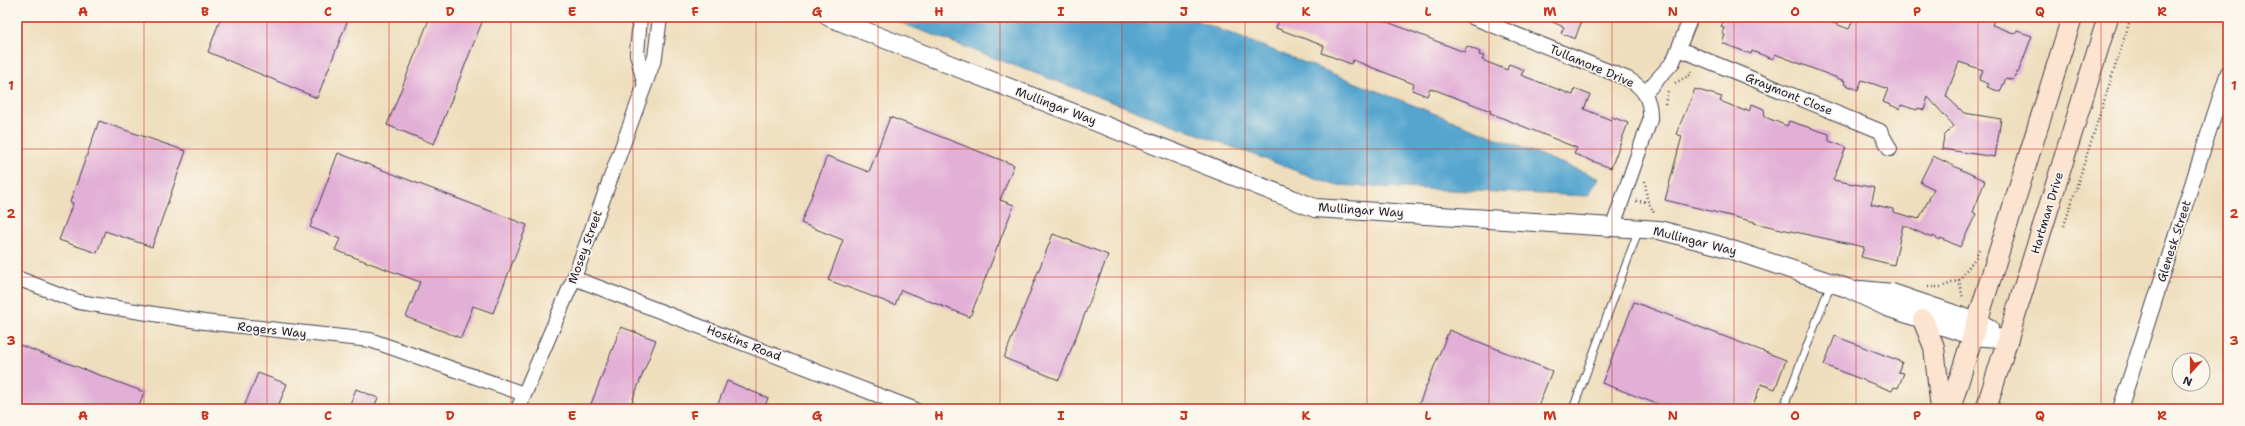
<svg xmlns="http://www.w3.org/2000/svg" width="2245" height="426" font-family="'Shantell Sans',sans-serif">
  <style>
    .water { fill: #55a5cf; stroke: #3c6485 }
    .building { fill: #e2afd7 }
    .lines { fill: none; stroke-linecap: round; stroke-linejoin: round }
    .service-casing { stroke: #413e4e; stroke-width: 9 }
    .minor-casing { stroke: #413e4e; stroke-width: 16 }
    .tertiary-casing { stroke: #413e4e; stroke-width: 20 }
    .secondary-casing { stroke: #413e4e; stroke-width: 22 }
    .path { stroke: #413e4e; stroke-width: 2.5; stroke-dasharray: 1 3; stroke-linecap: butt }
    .service { stroke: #fff; stroke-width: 7 }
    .minor { stroke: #fff; stroke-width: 14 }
    .tertiary { stroke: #fff; stroke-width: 18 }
    .secondary { stroke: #fde4d0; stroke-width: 20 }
    .grid { fill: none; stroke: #c8321e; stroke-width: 1; stroke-opacity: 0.55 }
    .labels { text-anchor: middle; stroke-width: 3.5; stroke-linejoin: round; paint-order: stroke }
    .street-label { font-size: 12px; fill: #22223b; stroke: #fbf7ec }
    .neatline { fill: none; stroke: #c8321e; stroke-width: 1.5 }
    .grid-label { font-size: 13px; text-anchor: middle; font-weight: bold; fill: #c8321e }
  </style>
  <rect width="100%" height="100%" fill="#fbf7ec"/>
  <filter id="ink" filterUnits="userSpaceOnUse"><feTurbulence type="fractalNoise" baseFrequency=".025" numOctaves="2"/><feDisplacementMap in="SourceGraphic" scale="8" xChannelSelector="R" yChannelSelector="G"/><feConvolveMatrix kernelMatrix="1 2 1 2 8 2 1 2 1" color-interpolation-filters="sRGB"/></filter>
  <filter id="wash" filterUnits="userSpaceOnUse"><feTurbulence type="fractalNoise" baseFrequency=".012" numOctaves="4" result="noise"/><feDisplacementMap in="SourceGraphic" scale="16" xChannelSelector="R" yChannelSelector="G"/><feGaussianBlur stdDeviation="0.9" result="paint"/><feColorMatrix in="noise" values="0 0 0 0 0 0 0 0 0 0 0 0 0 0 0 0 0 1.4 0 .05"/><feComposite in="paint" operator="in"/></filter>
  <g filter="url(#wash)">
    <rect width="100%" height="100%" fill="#efdebd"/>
    <path class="water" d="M885 17H1188L1599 178 1588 196 1334 185Z"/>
    <g id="blocks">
      <path class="building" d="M221 17H349L317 98 208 52Z
        M430 17H484L434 144 387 125Z
        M1280 17H1375L1464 52 1467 46 1480 52 1479 55 1484 56 1482 60 1507 70 1509 64 1524 70 1521 75 1549 86 1573 95 1575 89 1590 95 1584 109 1611 120 1612 117 1628 123 1611 168 1574 154 1577 148 1490 113 1491 111 1430 88 1427 96 1412 90 1414 84 1353 60 1351 64 1322 53 1324 46 1276 28Z
        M1541 17H1583L1575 39 1561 33 1564 27Z
        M1725 17H1817L1849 29 1854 17H1995L1992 25 2016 34 2017 31 2032 36 2018 73H2016L2013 80 2006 78 2000 92 1987 87 1989 84 1979 80 1983 70 1959 62 1946 96 1964 113 2001 119 1995 157 1942 149 1944 136 1954 126 1928 97 1924 110 1918 108 1917 110 1901 105 1900 109 1883 102 1888 89 1862 80 1858 90 1844 84 1845 81 1775 54 1773 59 1752 51 1751 54 1722 43 1725 35 1722 34 1724 28 1721 27Z
        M1695 89 1722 97 1720 101 1745 111 1746 109 1749 111 1752 104 1764 109 1765 117 1787 126 1789 121 1829 134V141L1846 147 1833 180 1875 188 1871 204 1893 209V212L1919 219 1934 189 1920 182 1933 156 1985 181 1973 212 1976 214 1960 247 1941 238 1940 240 1933 236 1932 238 1903 225 1894 265 1861 257 1864 247 1754 223 1755 222 1665 200 1682 136 1676 134Z
        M890 117 1014 165 1000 200 1014 205 970 317 901 290 895 305 828 280 843 240 801 223 827 156 869 172Z
        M99 121 186 151 152 247 105 231 97 253 59 240 73 203 70 202Z
        M338 153 527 225 493 313 473 306 461 338 406 317 420 282 335 250 340 239 310 227Z
        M1053 234 1108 255 1059 380 1004 358Z
        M1634 302 1786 360 1775 389 1761 384 1752 409H1670L1602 383Z
        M621 327 656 340 629 409H589Z
        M1449 330 1552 371 1537 409H1417Z
        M1835 336 1902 362 1898 372 1904 373 1898 388 1894 387 1892 391 1824 365Z
        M17 344 144 392 138 409H17Z
        M258 373 287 384 277 409H243Z
        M727 381 768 398 764 409H716Z
        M356 389 378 398 373 409H348Z"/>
    </g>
  </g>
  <g filter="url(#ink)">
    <use href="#blocks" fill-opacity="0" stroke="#413e4e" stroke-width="1"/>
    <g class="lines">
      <g class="service-casing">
        <path id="service" d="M1573 409 1639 229
          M1783 409 1831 283"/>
      </g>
      <g class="minor-casing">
        <path id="minor" d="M640 17 637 54 644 82
          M1472 17 1628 79C1645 88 1651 101 1650 120L1613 226
          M1679 49 1880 131 1890 149
          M1645 93 1673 62 1691 17
          M17 278 79 302 204 322 370 340 524 394
          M574 278 914 409
          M518 409 574 278 655 57 660 17
          M2120 409 2228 72"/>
      </g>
      <g class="tertiary-casing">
        <path id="tertiary" d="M829 17 1315 208 1659 230 1717 245 1847 288 1887 307 1973 336 2009 339
          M1861 290 1892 293 1977 322 1989 328"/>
      </g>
      <g class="secondary-casing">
        <path id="secondary" d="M1923 320 1934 347 1941 409
          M1950 409 2072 17
          M1986 409 2108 17"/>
      </g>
      <path class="path" d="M1675 83 1690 75 1692 70
        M1665 104 1668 91
        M1645 181 1647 199 1654 213
        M1636 201 1648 202
        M2064 226 2131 17
        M1959 280 1976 257 1980 247
        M1928 287H1941L1959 280 1963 299"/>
      <use href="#service" class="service"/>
      <use href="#minor" class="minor"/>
      <use href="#tertiary" class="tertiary"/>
      <use href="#secondary" class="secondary"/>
    </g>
  </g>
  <path class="grid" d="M144 17V409M267 17V409M389 17V409M511 17V409M633 17V409M756 17V409M878 17V409M1000 17V409M1122 17V409M1245 17V409M1367 17V409M1489 17V409M1612 17V409M1734 17V409M1856 17V409M1978 17V409M2101 17V409M17 149H2228M17 277H2228"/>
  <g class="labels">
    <g class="street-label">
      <text transform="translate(1592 66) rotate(23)" y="4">Tullamore Drive</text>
      <text transform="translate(1789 94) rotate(22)" y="4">Graymont Close</text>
      <text transform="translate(1056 106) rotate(21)" y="4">Mullingar Way</text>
      <text transform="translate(1361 210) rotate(4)" y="4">Mullingar Way</text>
      <text transform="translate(2047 213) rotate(-73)" y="4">Hartman Drive</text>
      <text transform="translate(1695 241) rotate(14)" y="4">Mullingar Way</text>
      <text transform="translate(2174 241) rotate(-72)" y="4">Glenesk Street</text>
      <text transform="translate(585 247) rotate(-70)" y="4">Mosey Street</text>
      <text transform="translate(272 330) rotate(6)" y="4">Rogers Way</text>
      <text transform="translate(744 343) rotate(21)" y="4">Hoskins Road</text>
    </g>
  </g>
  <rect width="2245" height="426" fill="none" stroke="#fbf7ec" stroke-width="44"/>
  <g transform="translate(2191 372) rotate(201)"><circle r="19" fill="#fbf7ec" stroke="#a4a2a5"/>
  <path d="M0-3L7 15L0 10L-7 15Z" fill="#c8321e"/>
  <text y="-6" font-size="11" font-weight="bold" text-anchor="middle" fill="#22223b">N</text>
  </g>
  <rect x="22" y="22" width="2201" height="382" class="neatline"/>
  <g class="grid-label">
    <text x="83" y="16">A</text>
    <text x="205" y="16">B</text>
    <text x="328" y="16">C</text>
    <text x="450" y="16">D</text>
    <text x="572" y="16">E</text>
    <text x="695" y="16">F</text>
    <text x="817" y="16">G</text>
    <text x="939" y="16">H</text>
    <text x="1061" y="16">I</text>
    <text x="1184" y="16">J</text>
    <text x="1306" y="16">K</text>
    <text x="1428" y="16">L</text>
    <text x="1550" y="16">M</text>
    <text x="1673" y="16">N</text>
    <text x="1795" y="16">O</text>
    <text x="1917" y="16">P</text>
    <text x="2040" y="16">Q</text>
    <text x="2162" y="16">R</text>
    <text x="11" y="90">1</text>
    <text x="2234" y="90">1</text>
    <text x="11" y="218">2</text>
    <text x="2234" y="218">2</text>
    <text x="11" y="345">3</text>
    <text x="2234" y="345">3</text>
    <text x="83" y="420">A</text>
    <text x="205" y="420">B</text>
    <text x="328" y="420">C</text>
    <text x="450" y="420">D</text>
    <text x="572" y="420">E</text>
    <text x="695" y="420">F</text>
    <text x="817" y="420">G</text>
    <text x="939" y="420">H</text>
    <text x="1061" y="420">I</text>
    <text x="1184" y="420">J</text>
    <text x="1306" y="420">K</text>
    <text x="1428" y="420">L</text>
    <text x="1550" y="420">M</text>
    <text x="1673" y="420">N</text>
    <text x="1795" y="420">O</text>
    <text x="1917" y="420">P</text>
    <text x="2040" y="420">Q</text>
    <text x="2162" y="420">R</text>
  </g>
</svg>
